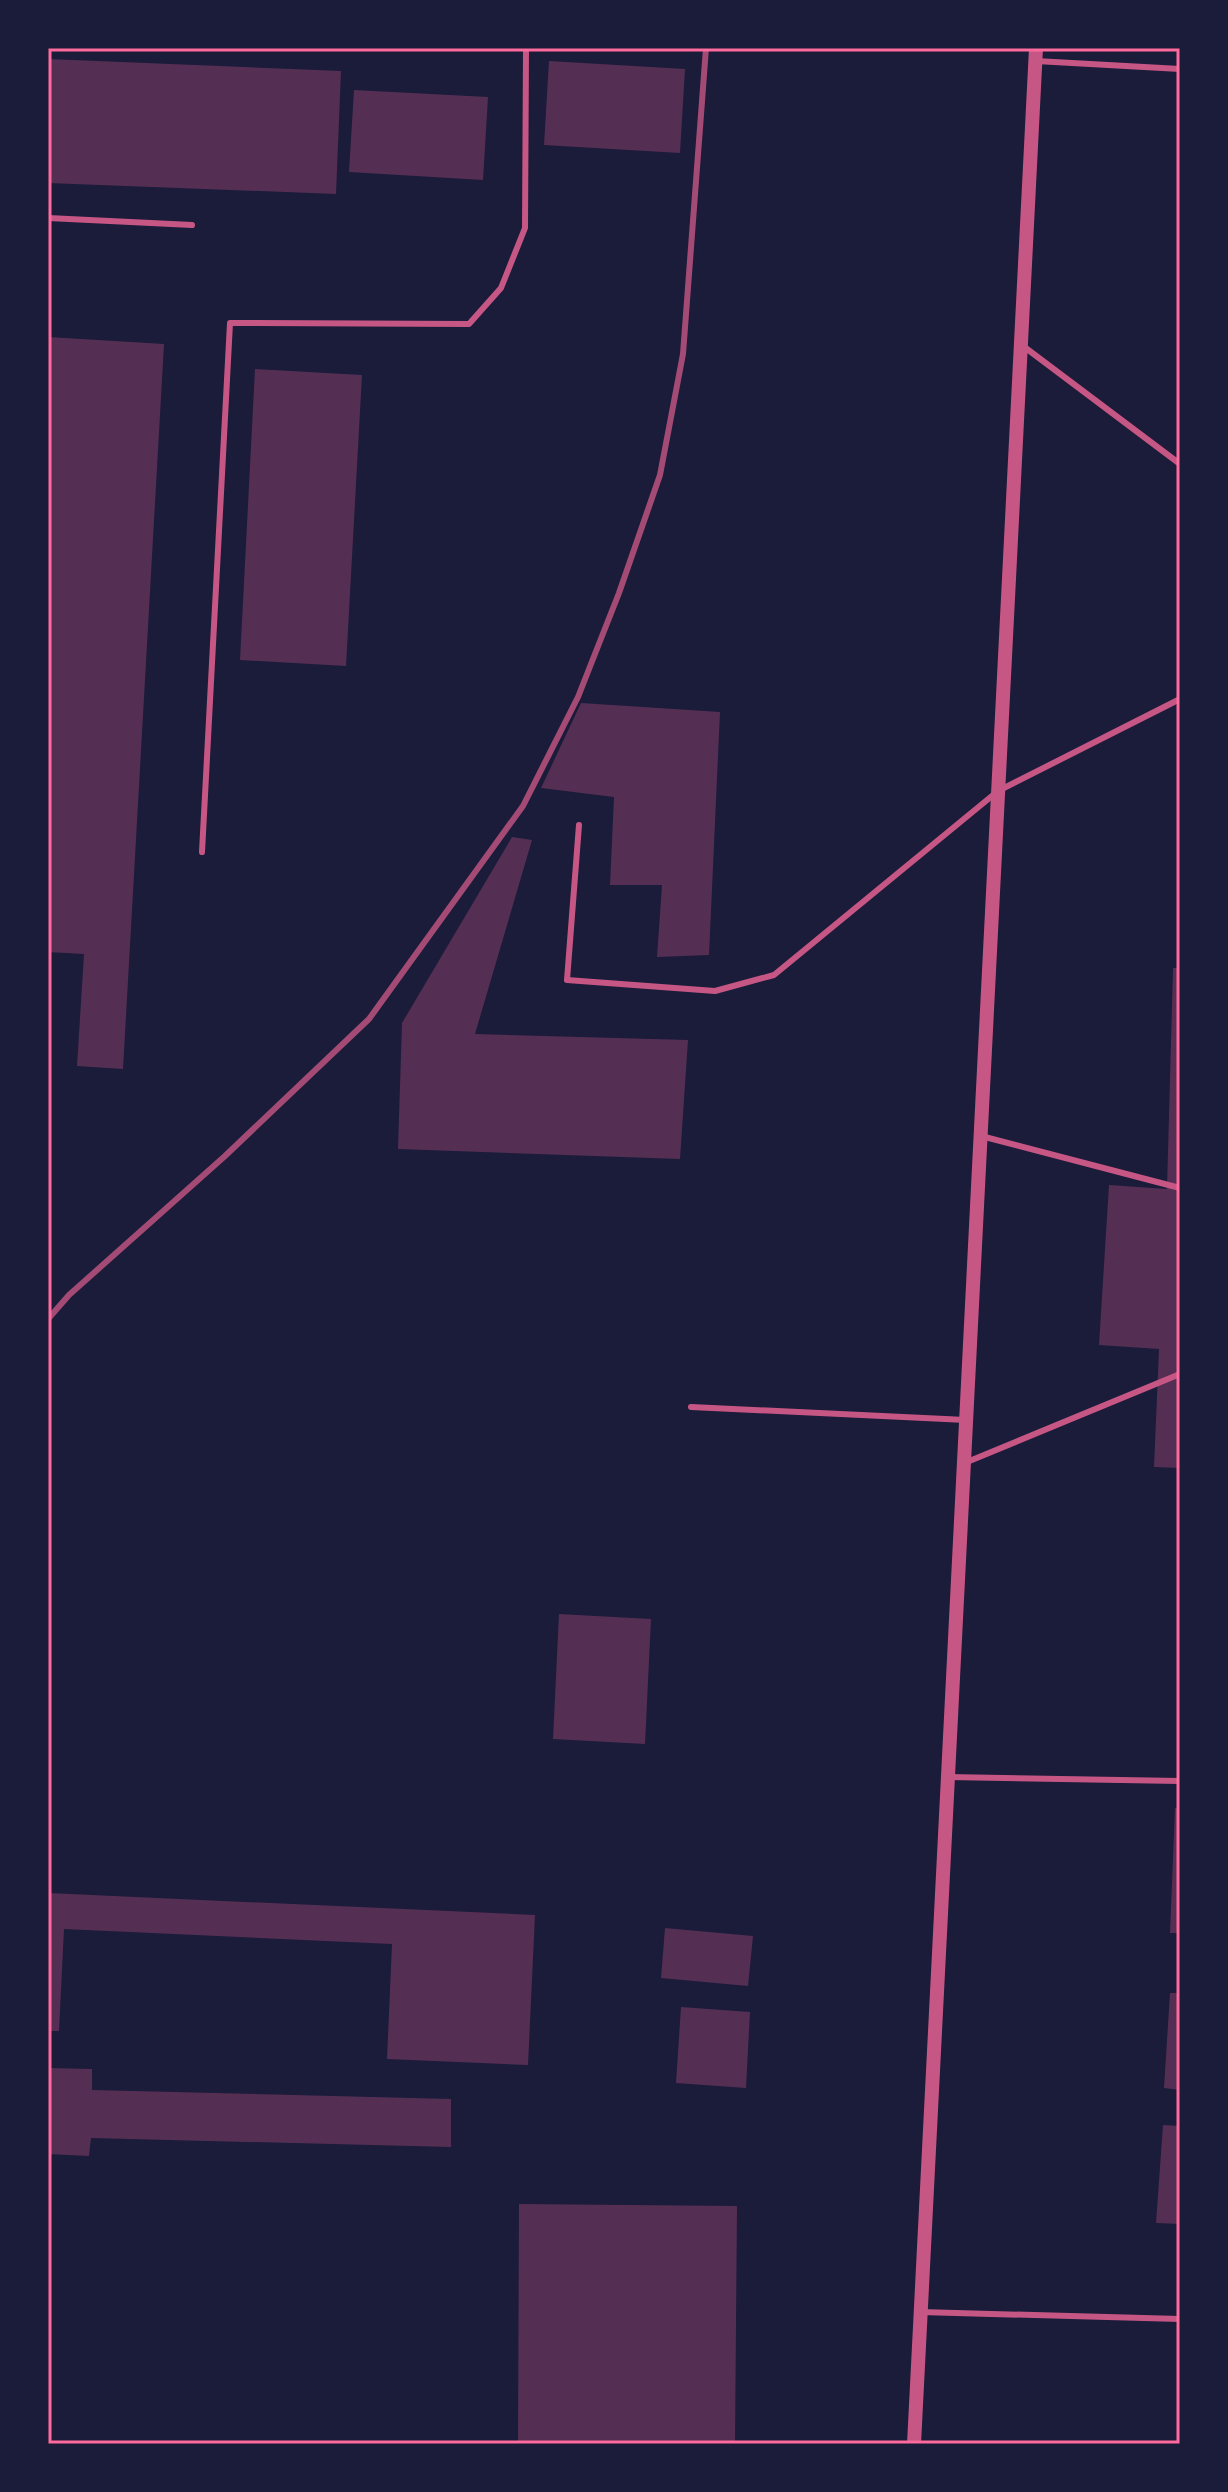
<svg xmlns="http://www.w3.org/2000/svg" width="1228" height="2492" font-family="Mulish,sans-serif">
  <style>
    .building { fill: #542f53 }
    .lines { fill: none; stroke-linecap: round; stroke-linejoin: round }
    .service { stroke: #c65784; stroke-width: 6 }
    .tertiary { stroke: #c65784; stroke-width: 14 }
    .rail { stroke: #a44b75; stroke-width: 6 }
    .neatline { fill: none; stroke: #ff6b9d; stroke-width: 3 }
  </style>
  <rect width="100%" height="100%" fill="#1b1b3a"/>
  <path class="building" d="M48 59 341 71 336 194 48 183Z
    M549 61 685 69 680 153 544 145Z
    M354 90 488 97 483 180 349 172Z
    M48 337 164 344 123 1069 77 1066 84 954 48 952Z
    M255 369 362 375 346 666 240 660Z
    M581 703 720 712 709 955 657 957 662 885H610L614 797 541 788Z
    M512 837 532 840 475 1034 688 1040 680 1159 398 1149 402 1023Z
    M1173 968H1180V1468L1154 1467 1159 1349 1099 1345 1109 1185 1167 1189Z
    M559 1614 651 1619 645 1744 553 1739Z
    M1175 1808 1180 1809V1933H1170Z
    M48 1893 535 1915 528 2065 387 2059 392 1944 64 1929 59 2031H48Z
    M665 1928 753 1936 748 1986 661 1978Z
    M1170 1993H1180V2090L1164 2088Z
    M681 2007 750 2012 746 2088 676 2083Z
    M48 2068 92 2069V2090L451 2099V2147L91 2138 89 2156 48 2154Z
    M1163 2125 1180 2126V2224L1156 2223Z
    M519 2204 737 2206 735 2444H518Z"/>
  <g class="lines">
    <path class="service" d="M1036 61 1180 69
      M48 218 192 225
      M1023 346 1180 464
      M579 825 567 980 715 991 774 975 998 791 1180 699
      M202 852 230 323 469 324 501 288 525 228 526 48
      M981 1136 1180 1188
      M691 1407 966 1420
      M967 1462 1180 1374
      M948 1777 1180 1781
      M920 2312 1180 2319"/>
    <path class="tertiary" d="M914 2444 1036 48"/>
    <path class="rail" d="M48 1319 69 1295 225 1156 369 1019 523 806 578 697 619 593 660 475 683 354 706 48"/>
  </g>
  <rect width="1228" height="2492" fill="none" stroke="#1b1b3a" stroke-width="100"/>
  <rect x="50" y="50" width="1128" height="2392" class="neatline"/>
</svg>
